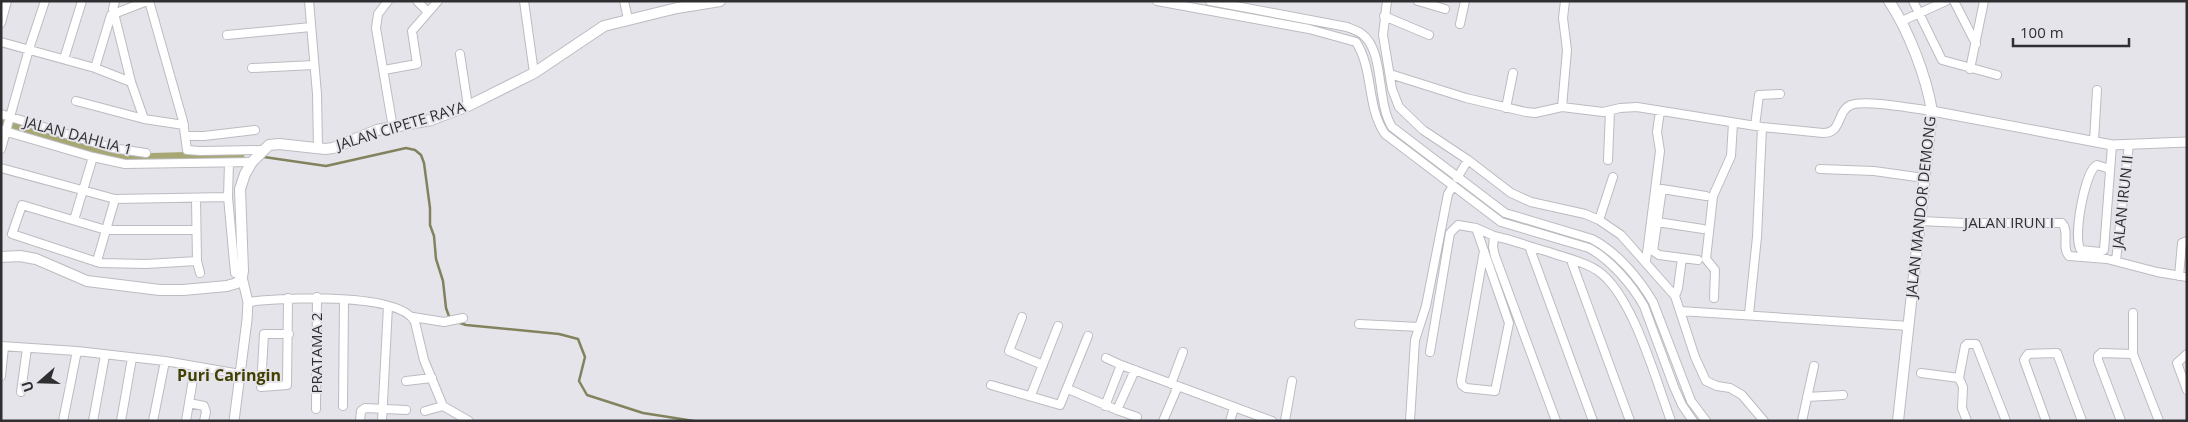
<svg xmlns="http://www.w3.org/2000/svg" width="2188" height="422" font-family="'Open Sans',sans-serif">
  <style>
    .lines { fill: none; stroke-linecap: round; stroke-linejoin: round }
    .stream { stroke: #82835e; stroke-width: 2.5 }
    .canal { stroke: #a6a772; stroke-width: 9 }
    .minor-casing { stroke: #bdbbc1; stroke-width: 10 }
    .tertiary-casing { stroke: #bdbbc1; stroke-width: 11 }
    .secondary-casing { stroke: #bdbbc1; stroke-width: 12 }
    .minor { stroke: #fff; stroke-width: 8 }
    .tertiary { stroke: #fff; stroke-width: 9 }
    .secondary { stroke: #fff; stroke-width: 10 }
    .labels { text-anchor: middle; stroke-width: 4; stroke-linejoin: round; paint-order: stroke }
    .street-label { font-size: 15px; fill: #2f2f31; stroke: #e6e4eb }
    .neighbourhood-label { font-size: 16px; font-weight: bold; fill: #414000; stroke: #e6e4eb }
  </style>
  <rect width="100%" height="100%" fill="#e6e4eb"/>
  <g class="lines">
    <path class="stream" d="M264 157 326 166 406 148 415 150 421 155 424 163 430 208V225L434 236 436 259 443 281 446 308 450 319
      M457 322 466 325 559 334 578 339 585 357 579 381 587 395 643 413 694 421"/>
    <path class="canal" d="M1 120 117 156 134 158 240 155"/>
    <g class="minor-casing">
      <path id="minor" d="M115 1 113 9 131 82 144 119
        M149 1 183 121 187 150 200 151 263 150
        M309 1 317 94 318 148
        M388 1 378 14 376 28 393 128
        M417 1 428 12
        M524 1 534 73
        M624 1 628 19
        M1157 1 1309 29 1356 42C1374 70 1366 106 1385 134L1501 222 1589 248C1611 260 1632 285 1644 306L1674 387 1682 405 1693 421
        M1210 1 1347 27C1352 29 1358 31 1362 34 1385 51 1376 102 1392 127L1505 213 1592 239C1617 252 1639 278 1653 302L1691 401 1706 421
        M1387 1 1383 35 1392 89 1399 107 1423 130 1468 160 1511 193 1531 202 1585 214 1599 220 1621 235 1675 296 1695 357 1706 381 1717 386 1730 388 1742 395 1764 421
        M1418 1 1445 9
        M1913 1 1942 60 1997 75
        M1954 1 1976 44
        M1384 16 1429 35
        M1902 21 1946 1
        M1 23 7 1
        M1460 24 1465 1
        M227 35 311 27
        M1 42 95 68 131 82
        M460 54 468 106
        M64 59 82 1
        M95 68 111 15 147 1
        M252 68 314 65
        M1970 69 1984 1
        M384 70 417 64 412 31 438 1
        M1390 74 1466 98 1526 112 1535 113 1562 107 1603 112 1620 108 1637 107 1762 127 1823 133C1843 133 1836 111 1851 105 1866 99 1915 109 1932 111
        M76 101 144 119 184 125
        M1562 107 1567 50 1563 18 1565 1
        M1506 108 1513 73
        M1 114 112 148 146 153
        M1755 126 1759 95 1780 94
        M1 130 93 157 125 164 252 162
        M186 136H204L255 130
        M2094 141 2097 90
        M1 149 29 49 45 1
        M1608 160 1610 111
        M229 163 228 197 235 273
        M1 168 115 199 228 197
        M1820 169 1874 171 1924 178
        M2110 169 2097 165C2085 170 2072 240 2081 250L2100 252 2104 250 2112 145
        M1457 178 1468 160
        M196 198 197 261 200 273
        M74 220 93 157
        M1599 220 1613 177
        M1920 221 1963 223H2062C2070 232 2061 247 2069 256L2107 259 2157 272 2187 277
        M1657 222 1703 229
        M1476 228 1494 236
        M196 230H106L22 205 12 234 100 263 146 264 197 261
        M1529 246 1593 421
        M1571 260 1630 421
        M1698 260 1659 255 1653 251 1662 189 1706 196
        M97 261 115 199
        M1646 261 1660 151 1657 132 1660 111
        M2116 261 2129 144
        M2179 276 2182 243 2187 241
        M1675 296 1678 288 1682 258
        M288 298 287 385 261 387 264 334H289
        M1714 298 1715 270 1706 259 1713 196 1731 156 1733 123
        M248 302C280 298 399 291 415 322L424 360 443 406 469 421
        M1680 311 1909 326
        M2133 313V354L2159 421
        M1749 314 1757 237 1762 127
        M413 317 444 322 463 318
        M1022 317 1009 351 1043 365
        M1359 324 1419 327
        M1 346 77 351 165 361 240 374
        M1430 352 1450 233 1458 225 1476 228 1509 323 1495 391 1466 388 1462 385 1461 381 1484 251
        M2187 354 2177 363 2187 390
        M1106 358 1121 365
        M1921 373 1959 378 1963 387 1962 408 1967 421
        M1 376 4 347
        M1959 378 1965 346 1967 344H1976L2006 421
        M406 381 432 378
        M1171 384 1183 352
        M991 385 1060 405 1088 336
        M1068 389 1117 410 1135 370
        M21 392 27 348
        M1031 395 1058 326
        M1807 397 1843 395
        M189 403 204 406 206 412 204 421
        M343 406 344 300
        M1105 406 1121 365 1272 421
        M316 409 317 297
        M1117 410 1137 417
        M425 411 443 406
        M63 421 77 351
        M93 421 105 355
        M121 421 132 358
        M153 421 165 361
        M186 421 195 367
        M360 421 361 411 365 408 406 410
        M382 421 388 306
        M1163 421 1178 386
        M1230 421 1234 408
        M1285 421 1292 381
        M1410 421 1415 340 1426 306 1448 194 1453 186
        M1556 421 1495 256 1493 247 1494 236C1513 240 1530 247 1549 252 1565 258 1584 261 1598 271 1633 295 1656 381 1671 421
        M1802 421 1814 366
        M2046 421 2024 360 2028 354 2057 353 2082 421
        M2121 421 2098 360V356L2101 353 2133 354"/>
    </g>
    <g class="tertiary-casing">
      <path id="tertiary" d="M1932 111 2112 145 2187 142
        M234 421 247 320 248 302 242 277"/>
    </g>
    <g class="secondary-casing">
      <path id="secondary" d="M1889 1C1909 31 1926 76 1932 111L1898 421
        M1 257 20 256 36 259 87 281 160 290H183L227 286 237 283 242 277 243 271 240 189 245 174 252 162 269 145 279 144 325 149 333 148 377 130 431 120 468 106 534 73 604 26 677 8 720 1"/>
    </g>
    <use href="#minor" class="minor"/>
    <use href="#tertiary" class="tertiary"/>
    <use href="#secondary" class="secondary"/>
  </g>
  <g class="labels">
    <g class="street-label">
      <text transform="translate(401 126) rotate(-17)" y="5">JALAN CIPETE RAYA</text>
      <text transform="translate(78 136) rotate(15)" y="5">JALAN DAHLIA 1</text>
      <text transform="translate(2123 202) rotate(-84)" y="5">JALAN IRUN II</text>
      <text transform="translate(1921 207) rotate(-84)" y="5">JALAN MANDOR DEMONG</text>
      <text x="2009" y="228">JALAN IRUN I</text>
      <text transform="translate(317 353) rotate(-90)" y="5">PRATAMA 2</text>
    </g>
    <g class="neighbourhood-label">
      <text x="229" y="381">Puri Caringin</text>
    </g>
  </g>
  <rect width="2188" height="422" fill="none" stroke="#2f2f31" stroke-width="5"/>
  <g transform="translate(40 382) rotate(250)" stroke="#e6e4eb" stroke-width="4" paint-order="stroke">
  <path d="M0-4L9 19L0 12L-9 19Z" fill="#2f2f31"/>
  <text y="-8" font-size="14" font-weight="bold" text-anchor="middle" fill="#2f2f31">U</text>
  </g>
  <path d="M2013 38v8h116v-8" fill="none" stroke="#2f2f31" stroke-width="2.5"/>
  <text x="2020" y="38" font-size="15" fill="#2f2f31" stroke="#e6e4eb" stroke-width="4" paint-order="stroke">100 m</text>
</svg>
